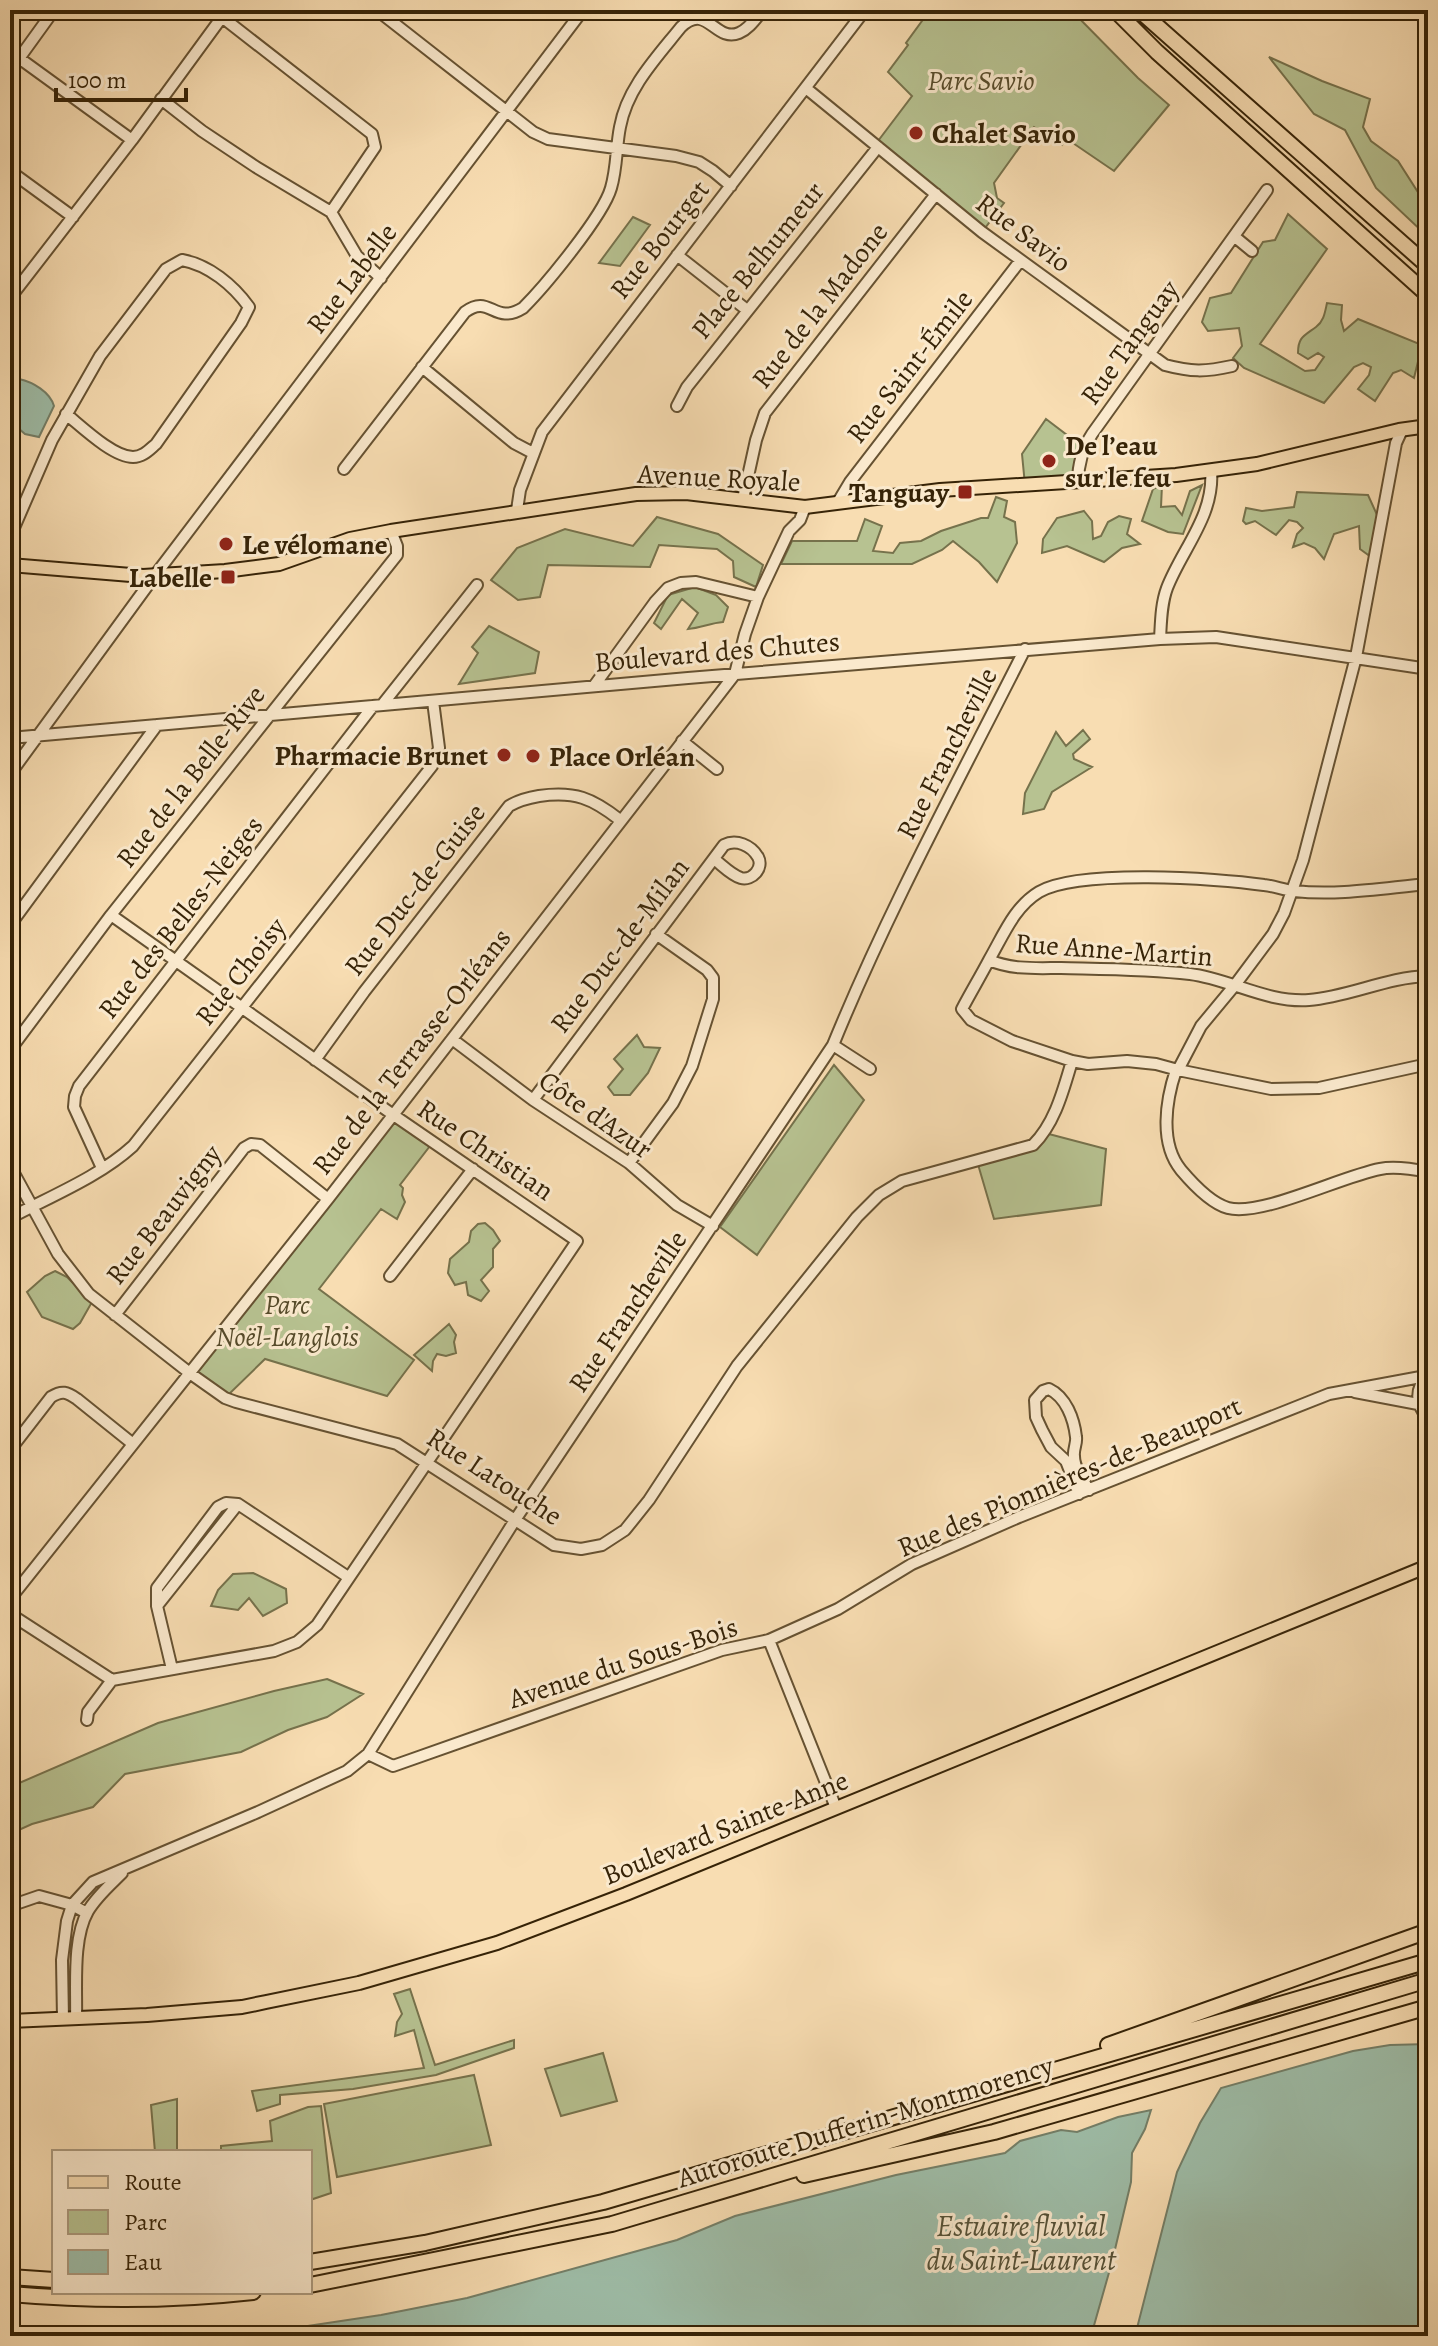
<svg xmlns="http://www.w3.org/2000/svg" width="1438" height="2346" font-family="Alegreya,serif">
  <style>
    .green { fill: #b7c291; stroke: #76724c; stroke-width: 2 }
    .water { fill: #9ebda8; stroke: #747f68; stroke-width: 2 }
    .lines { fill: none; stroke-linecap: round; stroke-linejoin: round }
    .minor-casing { stroke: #665232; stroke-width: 14 }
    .major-casing { stroke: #362307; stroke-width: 16 }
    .highway-casing { stroke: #362307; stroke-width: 18 }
    .minor { stroke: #fae9cd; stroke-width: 10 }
    .major { stroke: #f8ddb2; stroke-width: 12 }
    .highway { stroke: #f8ddb2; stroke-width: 14 }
    .poi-dot { fill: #8f2418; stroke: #fae9cd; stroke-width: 3 }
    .labels { text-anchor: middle; stroke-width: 6; stroke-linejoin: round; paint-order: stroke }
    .park-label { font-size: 28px; font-style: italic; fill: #564b2a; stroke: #fae9cd }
    .poi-label { font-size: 28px; font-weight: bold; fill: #362307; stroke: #fae9cd; text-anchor: start }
    .street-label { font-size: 28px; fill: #362307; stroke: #fae9cd }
    .water-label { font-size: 30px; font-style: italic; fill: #555137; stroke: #fae9cd }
  </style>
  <rect width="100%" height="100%" fill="#f8ddb2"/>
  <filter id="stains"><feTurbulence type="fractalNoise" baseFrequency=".0025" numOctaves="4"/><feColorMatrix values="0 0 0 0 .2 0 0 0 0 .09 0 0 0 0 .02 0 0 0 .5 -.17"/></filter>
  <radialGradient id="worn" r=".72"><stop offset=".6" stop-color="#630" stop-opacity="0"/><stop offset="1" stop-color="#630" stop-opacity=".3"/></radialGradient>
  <path class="green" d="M930 10H1071L1138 78 1169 105 1114 171 1067 139 1062 145 1034 127 994 183 997 198 1004 203 982 232 875 145 912 96 888 72 908 45 906 43Z
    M1269 57 1322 81 1370 99 1363 127 1371 141 1398 161 1423 200 1428 204V237L1376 188 1345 130 1314 114Z
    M1288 214 1327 249 1260 344 1305 371 1315 370 1324 357 1318 353 1308 359 1298 353C1298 337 1304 336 1316 327 1324 321 1325 312 1327 303L1342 305 1341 320 1344 331 1358 319 1422 345 1414 378 1401 370 1393 373 1375 401 1358 389 1369 375 1371 367 1363 363 1354 367 1324 403 1244 368 1233 358 1242 346 1239 328 1208 331 1202 322 1210 298 1231 293 1263 242 1275 240Z
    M633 217 650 225 620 266 599 263Z
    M1046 419 1075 441 1085 445 1078 482 1025 485 1022 454Z
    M1162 485 1161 507 1175 506 1182 515 1190 491 1202 485 1183 534 1168 532 1142 521 1153 489Z
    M1297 492 1368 495 1378 517 1371 557 1360 549 1359 526 1334 534 1324 559 1315 548 1304 543 1293 547 1297 534 1303 528 1297 522 1289 520 1276 535 1255 521 1246 524 1243 521 1246 508 1262 511 1294 507Z
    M996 497 1007 501 1004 517 1015 522 1017 543 997 582 979 562 953 541 942 550 912 564H781L792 541H857L865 519 882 526 873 551 893 553 900 543 921 541 941 531 981 518H988Z
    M1084 511 1092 521 1093 539 1101 536 1108 522 1119 516 1131 519 1127 534 1140 544 1122 548 1104 562 1067 546 1042 553 1043 539 1057 518Z
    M657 517 718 534 763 565 756 587 734 577 733 561 717 549 659 545 650 567 548 565 540 597 518 600 491 580 517 548 565 529 633 546Z
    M695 587 716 595 728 607 723 622C710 623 701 628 688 629L698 613 682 599 661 629 654 623 668 595Z
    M489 626 539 652 535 673 459 684 478 653 472 647Z
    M1083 730 1090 739 1073 754 1074 759 1092 767 1052 792 1044 809 1023 814 1025 793 1056 732 1066 746Z
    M637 1035 644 1047 660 1048 648 1073 630 1095H614L608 1087 623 1069 614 1059Z
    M834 1065 864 1100 757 1255 720 1227Z
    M392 1114 433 1142 400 1185 403 1188 402 1195 405 1202 397 1219 381 1209 319 1289 414 1360 387 1396 265 1359 225 1398 191 1374Z
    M1045 1133 1106 1149 1101 1205 994 1219 977 1161 1033 1146Z
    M485 1223 493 1230 500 1241 493 1249V1267L481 1280 489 1291 481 1301 468 1295 466 1282 455 1285 448 1273 450 1259 469 1242 471 1231 478 1224Z
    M55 1271 67 1277 92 1302 80 1323 73 1329 42 1317 27 1292 45 1276Z
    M449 1324 456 1335 454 1342 456 1353 446 1356 437 1354 433 1361 432 1371 414 1355Z
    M253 1573 286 1589 287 1603 263 1616 249 1598 238 1610 211 1606 218 1590 233 1574Z
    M327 1679 363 1694 327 1717 288 1730 241 1752 125 1774 93 1807 32 1824 10 1834V1787L158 1723 274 1691Z
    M410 1989 435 2065 514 2040V2048L436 2075 353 2089 280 2095V2104L257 2111 252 2091 424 2068 414 2030 395 2036 397 2022 402 2014 394 1994Z
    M603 2053 617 2101 561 2116 545 2069Z
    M474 2075 491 2145 337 2177 324 2104Z
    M177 2099V2152H155L151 2105Z
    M321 2106 331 2193 310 2200V2152H221V2146L272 2141 270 2121 308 2107Z"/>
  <path class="water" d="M19 379C33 382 50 392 54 406L39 437 25 434 10 421V386Z
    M1428 2044V2336H1135L1177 2172 1200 2123 1221 2088 1353 2051 1390 2045Z
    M1151 2110 1145 2129 1132 2153 1131 2182 1112 2262 1091 2336H168L301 2327 381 2315 467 2298 677 2240 735 2216 896 2175 1005 2153 1020 2141 1061 2130 1077 2132 1118 2117Z"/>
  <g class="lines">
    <g class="minor-casing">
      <path id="minor" d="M213 10 372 134 375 147 331 212
        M377 10 533 132 548 139 676 156 699 162 713 171 731 186
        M19 58 132 140
        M10 71 54 10
        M807 89 982 232 1165 365C1191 372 1205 372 1232 366
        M161 99 202 131 256 167 331 212 357 256 381 278
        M10 171 73 217
        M1235 237 1252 251
        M677 255 747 310
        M10 298 132 140 222 17
        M422 367 514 443 533 453
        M677 406 687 387 878 147
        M1402 430 1396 443 1356 657 1303 860 1284 913 1273 934 1235 985 1201 1026 1178 1070H1176C1166 1100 1159 1143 1181 1170 1192 1183 1210 1203 1228 1208 1261 1217 1342 1176 1380 1169 1395 1166 1413 1169 1428 1172
        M344 469 465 312C490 293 494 326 523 308 545 286 603 216 611 188 617 168 616 147 620 127 627 88 657 57 681 27 707 2 715 43 739 33 749 29 756 18 763 10
        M1078 482C1078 464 1083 448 1092 434L1267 190
        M743 499 756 440 765 413 936 194
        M838 502 850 482 1020 261
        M517 510 520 490 542 432 865 10
        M10 537 52 440 100 356 166 269 182 260C209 265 233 285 249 307L241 323 156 444C149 450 143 457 133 457 113 457 82 427 66 414
        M1160 639C1161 622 1161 604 1167 588 1182 549 1215 515 1211 470
        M594 686 655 602 668 588 681 583 696 582 758 597
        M382 705 477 585
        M10 738 688 678 1160 639 1216 637 1428 669
        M682 741 717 769
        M10 774 156 574 583 10
        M1428 884C1383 888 1338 896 1294 891 1284 890 1274 886 1264 885 1216 878 1078 869 1039 892 1014 907 1003 936 989 960 980 977 971 992 962 1009L971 1020 1012 1041 1072 1061 1088 1064 1127 1061 1156 1064 1178 1070 1271 1089 1319 1088 1428 1064
        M10 925 157 725
        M989 960C1012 970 1037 968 1061 968 1104 969 1147 969 1190 974 1230 979 1267 1003 1309 1000 1349 997 1387 977 1428 976
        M452 1039 533 1100 629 1163 677 1205 713 1226
        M833 1045 870 1069
        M10 1050 111 915 397 555V546L391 531
        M315 1060 364 992 509 806C519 800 527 798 539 796 575 791 592 798 620 820
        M533 1100 724 845C736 839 751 845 758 857 764 868 752 881 741 878 731 875 722 865 714 859
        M629 1163 673 1103 692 1066 713 999V978L707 970 656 934
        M10 1166 58 1254 89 1294 191 1374 225 1398 236 1402 397 1444 554 1545 581 1549 602 1545 625 1530 649 1500 737 1366 857 1217 879 1195 902 1181 1033 1145C1055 1123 1063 1091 1072 1061
        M102 1168 74 1107 75 1096 79 1086 373 706
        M10 1218C51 1196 99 1177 133 1146L432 766 439 748 433 701
        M390 1276 473 1169
        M115 1315 244 1148 251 1144 260 1145 328 1199
        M1428 1375C1415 1388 1415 1404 1428 1418
        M1355 1392 1418 1404
        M10 1450 51 1397C62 1390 67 1392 77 1399L133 1444
        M1079 1494 1066 1461 1051 1447 1042 1430 1036 1417 1035 1400 1043 1391 1049 1389C1066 1397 1074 1419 1076 1437 1077 1443 1073 1450 1074 1456 1074 1468 1083 1481 1089 1490
        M10 1599 328 1199 735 674 745 634 758 597 789 531 800 520 805 507
        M157 1606 238 1504
        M10 1614 112 1680 274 1651 297 1642 317 1625 577 1241 392 1114 111 915
        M769 1640 838 1609 912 1564 1019 1517 1329 1394 1426 1376
        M172 1669 157 1606V1588L218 1507 226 1503 238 1504 348 1577
        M87 1720 88 1712 112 1680
        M368 1754 393 1766 722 1650 769 1640 836 1808
        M10 1906 39 1896 72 1905 87 1913
        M63 2019 62 1960 67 1921 72 1905 93 1882 258 1812 347 1771 368 1754 515 1520 833 1045C888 910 959 780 1025 649
        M76 2019C77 1987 72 1939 88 1911 97 1896 110 1885 122 1873"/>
    </g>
    <g class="major-casing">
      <path id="major" d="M10 565 143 576 225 571 279 564 350 539 391 531 636 494 686 493 805 507 940 490 1176 475 1257 464 1399 430 1428 426
        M10 2021 147 2015 242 2007 266 2002 359 1983 497 1943 626 1894 1428 1566"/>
    </g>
    <g class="highway-casing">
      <path id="highway" d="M1115 10 1157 52 1428 295
        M1139 10 1428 266
        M1108 2045 1428 1931
        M804 2175 994 2132 1428 2007
        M310 2262 425 2243 603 2202 1428 1961
        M10 2277 54 2280
        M310 2285 612 2224 1428 1980
        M10 2294C90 2301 173 2301 253 2292"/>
    </g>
    <use href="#minor" class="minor"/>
    <use href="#major" class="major"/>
    <use href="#highway" class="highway"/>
  </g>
  <g class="poi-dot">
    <circle cx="916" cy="133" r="8"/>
    <circle cx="1049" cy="461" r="8"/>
    <rect x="957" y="484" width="16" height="16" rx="4"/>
    <circle cx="226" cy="544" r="8"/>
    <rect x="220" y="569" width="16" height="16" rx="4"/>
    <circle cx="504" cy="755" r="8"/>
    <circle cx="533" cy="756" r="8"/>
  </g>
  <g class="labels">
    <g class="park-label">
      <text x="981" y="90">Parc Savio</text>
      <text x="287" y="1314">Parc<tspan x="287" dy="32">Noël-Langlois</tspan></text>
    </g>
    <g class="poi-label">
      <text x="932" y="143">Chalet Savio</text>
      <text x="1065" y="455">De l’eau<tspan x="1065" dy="32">sur le feu</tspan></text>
      <text x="949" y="502" text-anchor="end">Tanguay</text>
      <text x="242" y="554">Le vélomane</text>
      <text x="212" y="587" text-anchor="end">Labelle</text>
      <text x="488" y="765" text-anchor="end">Pharmacie Brunet</text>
      <text x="549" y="766">Place Orléan</text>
    </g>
    <g class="street-label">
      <text transform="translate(1024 232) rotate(37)" y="10">Rue Savio</text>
      <text transform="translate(659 239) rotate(-52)" y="10">Rue Bourget</text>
      <text transform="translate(757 260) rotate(-51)" y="10">Place Belhumeur</text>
      <text transform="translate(351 278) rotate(-53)" y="10">Rue Labelle</text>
      <text transform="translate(819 305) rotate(-52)" y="10">Rue de la Madone</text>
      <text transform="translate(1129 342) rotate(-54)" y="10">Rue Tanguay</text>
      <text transform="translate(909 366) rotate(-52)" y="10">Rue Saint-Émile</text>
      <text transform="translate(719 477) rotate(3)" y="10">Avenue Royale</text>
      <text transform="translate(717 651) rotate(-5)" y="10">Boulevard des Chutes</text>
      <text transform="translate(946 753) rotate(-63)" y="10">Rue Francheville</text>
      <text transform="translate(190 776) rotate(-52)" y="10">Rue de la Belle-Rive</text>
      <text transform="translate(414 889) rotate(-52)" y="10">Rue Duc-de-Guise</text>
      <text transform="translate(180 917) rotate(-52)" y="10">Rue des Belles-Neiges</text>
      <text transform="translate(619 945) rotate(-53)" y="10">Rue Duc-de-Milan</text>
      <text transform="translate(1114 949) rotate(4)" y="10">Rue Anne-Martin</text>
      <text transform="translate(240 971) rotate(-52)" y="10">Rue Choisy</text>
      <text transform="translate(411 1051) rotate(-52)" y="10">Rue de la Terrasse-Orléans</text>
      <text transform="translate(596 1114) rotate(35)" y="10">Côte d'Azur</text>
      <text transform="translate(486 1149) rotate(34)" y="10">Rue Christian</text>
      <text transform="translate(163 1214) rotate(-52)" y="10">Rue Beauvigny</text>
      <text transform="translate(627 1311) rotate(-56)" y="10">Rue Francheville</text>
      <text transform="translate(495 1476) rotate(33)" y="10">Rue Latouche</text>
      <text transform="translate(1069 1476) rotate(-23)" y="10">Rue des Pionnières-de-Beauport</text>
      <text transform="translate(623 1662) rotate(-18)" y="10">Avenue du Sous-Bois</text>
      <text transform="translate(725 1827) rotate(-22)" y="10">Boulevard Sainte-Anne</text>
      <text transform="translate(865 2121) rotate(-17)" y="10">Autoroute Dufferin-Montmorency</text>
    </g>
    <g class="water-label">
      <text x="1021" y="2236">Estuaire fluvial<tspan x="1021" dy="34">du Saint-Laurent</tspan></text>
    </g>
  </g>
  <rect width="1438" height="2346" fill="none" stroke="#f8ddb2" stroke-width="40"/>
  <rect x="12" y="12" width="1414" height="2322" fill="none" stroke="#362307" stroke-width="4"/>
  <rect x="20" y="20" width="1398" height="2306" fill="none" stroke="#362307" stroke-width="2"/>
  <rect x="52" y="2150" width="260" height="144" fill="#fae9cd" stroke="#ac9a7e" stroke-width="2"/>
  <rect x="68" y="2176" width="40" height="12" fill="#f8ddb2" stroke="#ac9a7e" stroke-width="2"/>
  <text x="124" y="2190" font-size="24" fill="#362307">Route</text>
  <rect x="68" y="2210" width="40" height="24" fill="#b7c291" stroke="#ac9a7e" stroke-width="2"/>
  <text x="124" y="2230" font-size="24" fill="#362307">Parc</text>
  <rect x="68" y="2250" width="40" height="24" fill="#9ebda8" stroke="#ac9a7e" stroke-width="2"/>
  <text x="124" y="2270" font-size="24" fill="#362307">Eau</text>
  <path d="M56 88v12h130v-12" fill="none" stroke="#362307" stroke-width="4"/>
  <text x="68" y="88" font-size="24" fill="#362307" stroke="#fae9cd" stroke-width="6" paint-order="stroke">100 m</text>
  <rect width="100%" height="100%" filter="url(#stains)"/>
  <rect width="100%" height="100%" fill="url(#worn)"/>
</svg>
